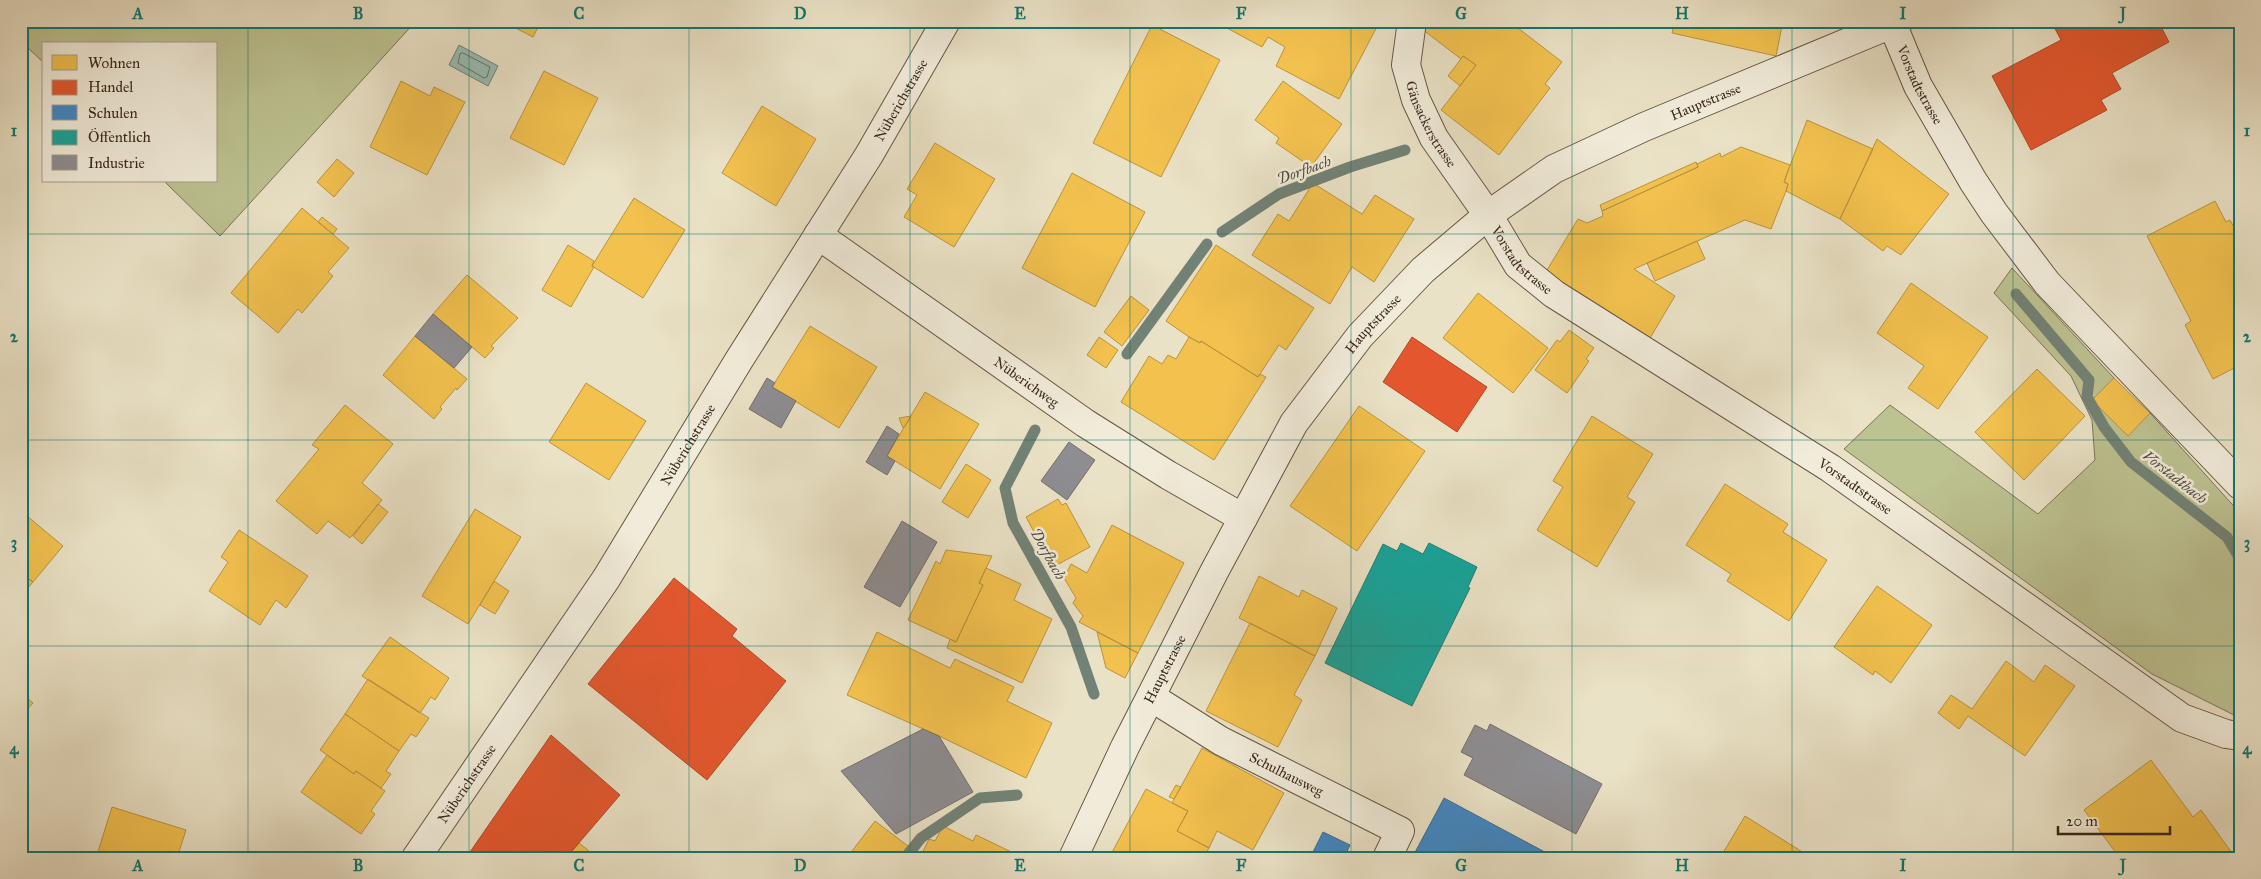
<svg xmlns="http://www.w3.org/2000/svg" width="2261" height="879" font-family="'IM FELL Great Primer',serif">
  <style>
    .green { fill: #bdc291; stroke: #7c7456 }
    .water { fill: #98beb3; stroke: #728276 }
    .homes { fill: #f2c14e; stroke: #bb933e }
    .shops { fill: #e4572e; stroke: #b14928 }
    .schools { fill: #3f88c5; stroke: #3e6b92 }
    .public { fill: #17a398; stroke: #227e72 }
    .industry { fill: #8d8d92; stroke: #746e6e }
    .lines { fill: none; stroke-linecap: round; stroke-linejoin: round }
    .shore { stroke: #697266; stroke-width: 1 }
    .stream { stroke: #728276; stroke-width: 11 }
    .minor-casing { stroke: #665645; stroke-width: 30 }
    .minor { stroke: #f1ecda; stroke-width: 28 }
    .grid { fill: none; stroke: #0f766e; stroke-width: 1; stroke-opacity: 0.55 }
    .labels { text-anchor: middle; stroke-width: 5; stroke-linejoin: round; paint-order: stroke }
    .street-label { font-size: 14px; fill: #3a271a; stroke: #f1ecda }
    .water-label { font-size: 15px; font-style: italic; fill: #524d40; stroke: #f1ecda }
    .neatline { fill: none; stroke: #0f766e; stroke-width: 2 }
    .grid-label { font-size: 16px; text-anchor: middle; font-weight: bold; fill: #0f766e }
  </style>
  <rect width="100%" height="100%" fill="#eae2c6"/>
  <filter id="stains"><feTurbulence type="fractalNoise" baseFrequency=".004" numOctaves="4"/><feColorMatrix values="0 0 0 0 .2 0 0 0 0 .09 0 0 0 0 .02 0 0 0 .5 -.17"/></filter>
  <radialGradient id="worn" r=".72"><stop offset=".6" stop-color="#630" stop-opacity="0"/><stop offset="1" stop-color="#630" stop-opacity=".3"/></radialGradient>
  <path class="green" d="M21 21H416L220 236 164 181H216V44H44V63L27 47 21 59Z
    M2012 268 2114 378 2092 400 2150 413 2240 513V718L2152 674 1844 449 1890 405 2038 514 2095 460 2092 420 2071 376 1994 293Z"/>
  <path class="water" d="M459 45 498 66 488 86 449 65Z"/>
  <path class="homes" d="M502 21H541L533 37Z
    M766 21H781L778 27Z
    M1214 21H1380L1339 99 1276 66 1285 47 1268 37 1262 47Z
    M1428 21H1509L1562 62 1545 84 1550 88 1499 155 1441 110 1476 65 1463 56 1461 59 1422 29Z
    M1675 21H1783L1776 56 1672 33Z
    M1152 25 1220 60 1161 177 1093 143Z
    M1463 56 1476 65 1460 86 1448 76Z
    M544 71 598 98 564 165 510 138Z
    M401 81 430 96 434 87 465 102 427 175 370 147Z
    M1283 81 1342 124 1311 167 1276 143 1279 138 1255 120Z
    M762 106 816 139 776 206 722 173Z
    M1807 120 1873 149 1840 219 1786 191 1788 184 1784 182Z
    M1877 139 1949 194 1901 255 1887 246 1883 251 1840 219Z
    M935 143 995 179 954 247 904 217 917 195 907 189Z
    M1741 147 1790 165 1784 182 1788 184 1786 191 1771 229 1745 220 1634 269 1675 296 1650 338 1544 275 1578 219 1587 223 1603 216 1602 211 1698 167 1697 164 1720 153 1721 157Z
    M337 159 354 173 334 197 317 182Z
    M1696 162 1698 167 1602 211 1600 205Z
    M1072 173 1145 212 1095 307 1022 268Z
    M1313 183 1362 214 1375 195 1414 219 1374 282 1352 267 1330 304 1252 255 1278 214 1289 221Z
    M634 198 685 230 643 298 592 266Z
    M2215 201 2226 222 2230 220 2240 238V365L2213 379 2185 325 2191 321 2147 236Z
    M302 208 349 248 328 272 333 276 302 313 298 309 278 333 231 293Z
    M322 217 337 229 333 234 318 222Z
    M1697 241 1705 259 1655 281 1647 263Z
    M568 245 594 261 592 266 594 267 571 307 542 290Z
    M1216 245 1314 308 1286 350 1279 345 1258 377 1201 341 1200 343 1189 337 1166 321Z
    M467 275 518 318 491 346 494 348 485 358 433 314Z
    M1911 283 1988 337 1938 409 1908 388 1924 366 1877 333Z
    M1478 293 1548 348 1513 393 1443 338Z
    M1131 296 1149 310 1122 346 1104 332Z
    M810 326 877 367 839 428 772 387Z
    M1569 330 1594 348 1586 359 1589 361 1567 393 1535 370 1557 340 1560 342Z
    M415 336 467 379 457 390 456 388 440 407 442 409 434 419 383 375Z
    M1099 337 1118 350 1106 368 1087 355Z
    M1189 337 1200 343 1201 341 1258 377 1260 374 1266 377 1214 460 1121 402 1149 356 1162 364 1168 355 1176 359Z
    M2037 369 2085 416 2024 480 1975 432Z
    M2114 378 2150 413 2128 436 2092 400Z
    M586 383 646 421 609 480 549 442Z
    M925 392 979 424 940 489 887 456Z
    M345 405 393 444 362 483 382 500 350 538 328 521 317 534 276 501 319 449 312 445Z
    M1359 406 1425 451 1357 551 1290 506Z
    M911 416 907 423 903 428 899 418Z
    M1592 416 1653 454 1627 497 1635 502 1597 567 1537 530 1563 487 1553 481Z
    M966 464 991 480 968 518 942 502Z
    M1725 484 1788 524 1783 532 1827 560 1789 621 1727 581 1731 574 1686 545Z
    M1058 499 1062 505 1066 503 1090 547 1053 567 1026 517Z
    M378 504 388 512 362 544 353 536Z
    M475 509 521 537 468 624 422 596Z
    M21 511 63 546 33 582 21 573Z
    M1112 525 1184 563 1138 653 1079 622 1083 616 1073 603 1076 598 1064 578 1071 564 1087 573Z
    M239 530 308 576 286 608 276 600 260 625 209 591 228 562 221 557Z
    M946 550 992 556 979 583 983 585 956 642 908 620 936 561 940 564Z
    M986 568 1021 584 1014 600 1052 619 1022 683 947 648 950 639 956 642 983 585 979 583Z
    M21 573 33 582 21 596Z
    M1259 576 1299 597 1302 590 1337 608 1315 656 1239 618Z
    M494 581 509 591 495 614 480 605Z
    M1877 586 1932 625 1891 683 1875 671 1873 675 1834 647Z
    M1250 623 1315 656 1294 695 1302 700 1278 747 1206 711Z
    M877 632 950 668 955 659 1014 687 1007 701 1052 723 1026 778 939 736 847 695Z
    M1097 632 1138 653 1125 678 1106 668Z
    M390 637 449 678 435 700 431 697 420 713 362 676Z
    M2006 661 2034 682 2045 665 2075 686 2025 756 1968 716 1959 729 1938 713 1951 695 1972 709Z
    M368 679 429 718 416 737 411 734 399 751 345 714Z
    M21 693 33 703 21 716Z
    M345 714 399 751 386 771 391 774 381 788 356 771 354 774 320 750Z
    M1202 748 1284 793 1253 850 1217 831 1209 848 1177 831 1188 811 1172 803Z
    M327 755 354 774 356 771 385 791 371 811 375 814 361 834 301 792Z
    M2151 760 2193 817 2201 810 2232 853 2225 858H2120L2084 810Z
    M1176 785 1181 787 1174 799 1169 797Z
    M1146 789 1188 811 1177 831 1209 848 1203 858H1109Z
    M112 807 186 830 177 858H96Z
    M1745 816 1812 858H1720Z
    M875 821 908 846 899 858H853L849 855Z
    M943 826 973 841 976 835 1024 858H920L929 839 935 841Z
    M579 843 589 851 584 858H566Z"/>
  <path class="shops" d="M2060 21H2158L2169 42 2112 73 2121 89 2101 100 2107 110 2031 150 1992 76 2061 40 2053 25Z
    M1412 337 1487 387 1457 432 1383 382Z
    M674 578 737 629 732 636 786 681 707 780 588 684Z
    M551 735 620 795 566 858H478L470 852Z"/>
  <path class="schools" d="M1444 798 1556 858H1412Z
    M1323 832 1350 845 1344 858H1310Z"/>
  <path class="public" d="M1401 543 1423 554 1429 543 1477 567 1468 587 1470 588 1412 706 1325 663 1383 544 1397 551Z"/>
  <path class="industry" d="M433 314 472 347 454 368 415 336Z
    M767 378 775 383 772 387 796 401 781 428 749 409Z
    M887 426 899 434 887 456 895 461 887 475 866 462Z
    M1069 442 1095 460 1067 500 1041 481Z
    M902 521 937 542 900 607 864 587Z
    M1490 724 1602 784 1576 834 1464 775 1473 758 1461 752 1475 725 1487 731Z
    M923 729 939 736 973 792 896 834 841 771Z"/>
  <g class="lines">
    <path class="shore" d="M463 53 490 67 487 77 484 78 458 63 460 54Z"/>
    <path class="stream" d="M1222 232 1279 194 1350 167 1405 150
      M2016 294 2089 380 2087 397 2104 427 2131 462 2227 537 2240 559
      M1127 354 1207 244
      M1035 430 1005 488 1013 523 1071 627 1094 694
      M905 858 921 838 980 798 1017 795"/>
    <g class="minor-casing">
      <g id="minor">
        <path id="s1" d="M1412 21 1406 65 1416 100 1434 138 1488 215 1518 265 1554 294 1830 468 2182 718 2226 734 2240 736"/>
        <path id="s2" d="M1891 21 1918 86 1973 181 1994 213 2047 283 2240 485"/>
        <path id="s3" d="M818 235 1085 423 1168 475 1243 518"/>
        <path id="s4" d="M1151 697 1221 741 1400 831 1387 858"/>
        <path id="s5" d="M416 858 606 579 739 360 869 155 946 21"/>
        <path id="s6" d="M1073 858 1125 747 1214 572 1294 423 1360 336 1423 270 1488 215 1554 169 1644 127 1899 21"/>
      </g>
    </g>
    <use href="#minor" class="minor"/>
  </g>
  <path class="grid" d="M248 21V858M469 21V858M689 21V858M910 21V858M1130 21V858M1351 21V858M1572 21V858M1792 21V858M2013 21V858M21 234H2240M21 440H2240M21 646H2240"/>
  <g class="labels">
    <g class="street-label">
      <text dy="5" stroke="none"><textPath href="#s2" startOffset="70">Vorstadtstrasse</textPath></text>
      <text dy="5" stroke="none"><textPath href="#s5" startOffset="900">Nüberichstrasse</textPath></text>
      <text dy="5" stroke="none"><textPath href="#s6" startOffset="1020">Hauptstrasse</textPath></text>
      <text dy="5" stroke="none"><textPath href="#s1" startOffset="109">Gänsackerstrasse</textPath></text>
      <text dy="5" stroke="none"><textPath href="#s1" startOffset="274">Vorstadtstrasse</textPath></text>
      <text dy="5" stroke="none"><textPath href="#s6" startOffset="615">Hauptstrasse</textPath></text>
      <text dy="5" stroke="none"><textPath href="#s3" startOffset="255">Nüberichweg</textPath></text>
      <text dy="5" stroke="none"><textPath href="#s5" startOffset="495">Nüberichstrasse</textPath></text>
      <text dy="5" stroke="none"><textPath href="#s1" startOffset="679">Vorstadtstrasse</textPath></text>
      <text dy="5" stroke="none"><textPath href="#s6" startOffset="210">Hauptstrasse</textPath></text>
      <text dy="5" stroke="none"><textPath href="#s4" startOffset="156">Schulhausweg</textPath></text>
      <text dy="5" stroke="none"><textPath href="#s5" startOffset="90">Nüberichstrasse</textPath></text>
    </g>
    <g class="water-label">
      <text transform="translate(1304 170) rotate(-20)" y="5">Dorfbach</text>
      <text transform="translate(2175 477) rotate(38)" y="5">Vorstadtbach</text>
      <text transform="translate(1048 554) rotate(61)" y="5">Dorfbach</text>
    </g>
  </g>
  <rect width="2261" height="879" fill="none" stroke="#eae2c6" stroke-width="55"/>
  <rect x="42" y="42" width="175" height="140" fill="#f1ecda" stroke="#a89d8d"/>
  <rect x="52" y="55" width="25" height="15" fill="#f2c14e" stroke="#a89d8d"/>
  <text x="88" y="68" font-size="15" fill="#3a271a">Wohnen</text>
  <rect x="52" y="80" width="25" height="15" fill="#e4572e" stroke="#a89d8d"/>
  <text x="88" y="92" font-size="15" fill="#3a271a">Handel</text>
  <rect x="52" y="105" width="25" height="15" fill="#3f88c5" stroke="#a89d8d"/>
  <text x="88" y="118" font-size="15" fill="#3a271a">Schulen</text>
  <rect x="52" y="130" width="25" height="15" fill="#17a398" stroke="#a89d8d"/>
  <text x="88" y="142" font-size="15" fill="#3a271a">Öffentlich</text>
  <rect x="52" y="155" width="25" height="15" fill="#8d8d92" stroke="#a89d8d"/>
  <text x="88" y="168" font-size="15" fill="#3a271a">Industrie</text>
  <path d="M2058 826v8h112v-8" fill="none" stroke="#3a271a" stroke-width="2.5"/>
  <text x="2066" y="826" font-size="15" fill="#3a271a" stroke="#f1ecda" stroke-width="4" paint-order="stroke">20 m</text>
  <rect x="28" y="28" width="2206" height="824" class="neatline"/>
  <g class="grid-label">
    <text x="138" y="19">A</text>
    <text x="358" y="19">B</text>
    <text x="579" y="19">C</text>
    <text x="800" y="19">D</text>
    <text x="1020" y="19">E</text>
    <text x="1241" y="19">F</text>
    <text x="1461" y="19">G</text>
    <text x="1682" y="19">H</text>
    <text x="1903" y="19">I</text>
    <text x="2123" y="19">J</text>
    <text x="14" y="136">1</text>
    <text x="2247" y="136">1</text>
    <text x="14" y="342">2</text>
    <text x="2247" y="342">2</text>
    <text x="14" y="548">3</text>
    <text x="2247" y="548">3</text>
    <text x="14" y="754">4</text>
    <text x="2247" y="754">4</text>
    <text x="138" y="871">A</text>
    <text x="358" y="871">B</text>
    <text x="579" y="871">C</text>
    <text x="800" y="871">D</text>
    <text x="1020" y="871">E</text>
    <text x="1241" y="871">F</text>
    <text x="1461" y="871">G</text>
    <text x="1682" y="871">H</text>
    <text x="1903" y="871">I</text>
    <text x="2123" y="871">J</text>
  </g>
  <rect width="100%" height="100%" filter="url(#stains)"/>
  <rect width="100%" height="100%" fill="url(#worn)"/>
</svg>
